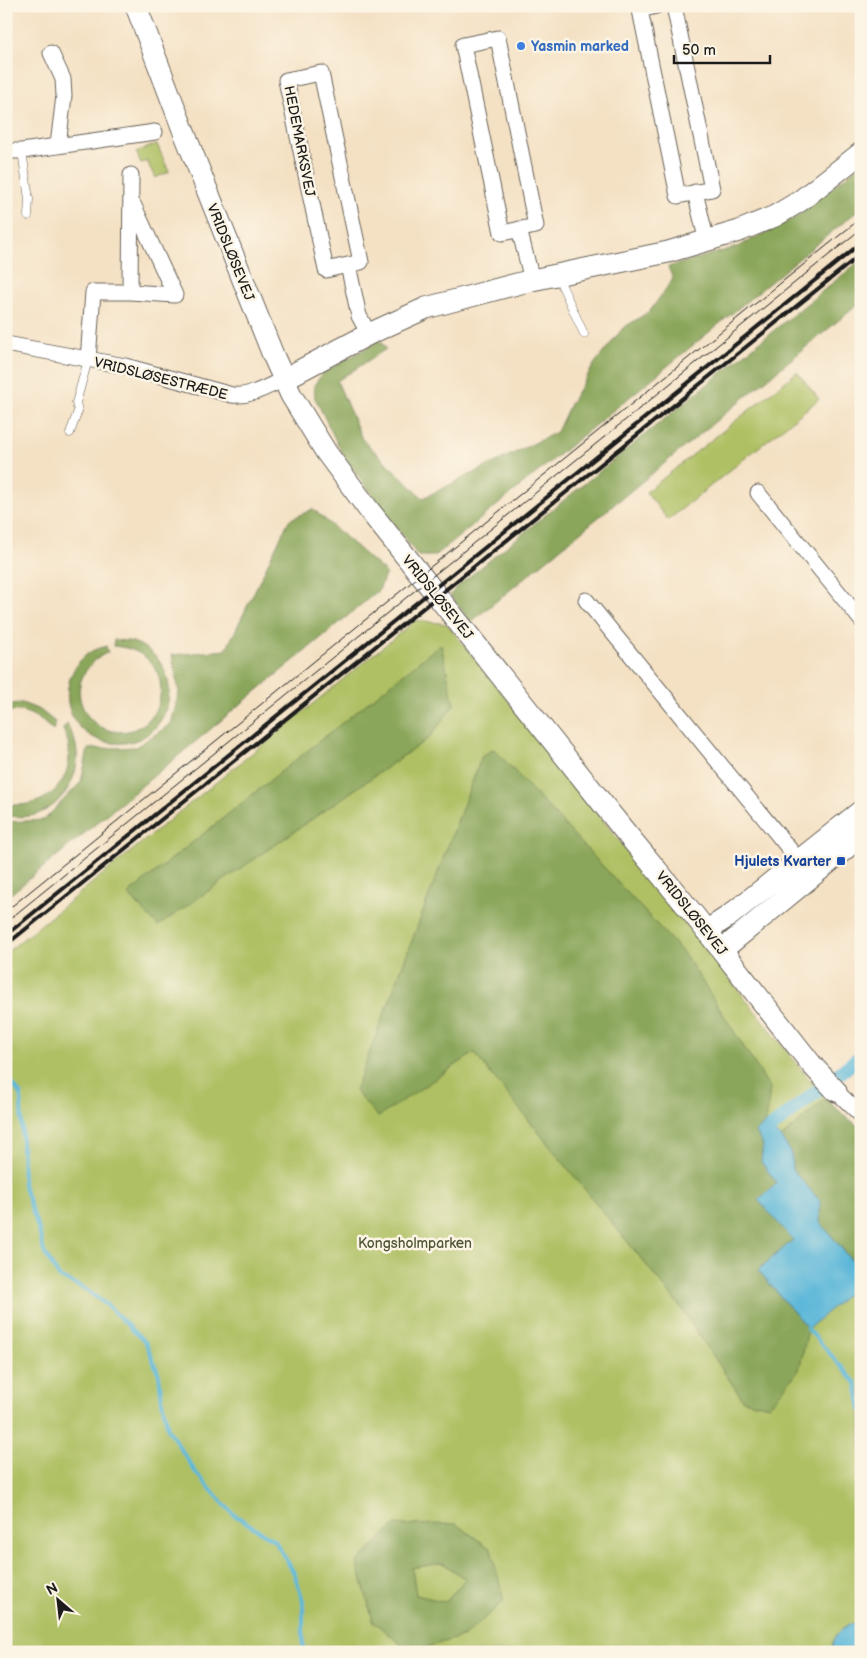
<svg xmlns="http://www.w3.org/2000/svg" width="867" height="1658" font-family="'Balsamiq Sans',sans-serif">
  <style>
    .green { fill: #aec064; stroke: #656e40 }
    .forest { fill: #8aa65a; stroke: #53613b; fill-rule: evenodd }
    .water { fill: #5bb7d9; stroke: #3c6a7a }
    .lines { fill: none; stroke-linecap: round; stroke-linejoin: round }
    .stream { stroke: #5bb7d9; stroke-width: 4 }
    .canal { stroke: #5bb7d9; stroke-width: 14 }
    .lane-casing { stroke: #686157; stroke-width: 9 }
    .street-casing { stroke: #686157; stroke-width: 17 }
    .secondary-casing { stroke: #686157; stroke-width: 23 }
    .lane { stroke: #fff; stroke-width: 8 }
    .street { stroke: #fff; stroke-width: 15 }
    .secondary { stroke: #fff; stroke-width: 21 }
    .tram { stroke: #1c1c1c; stroke-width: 1 }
    .rail { stroke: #1c1c1c; stroke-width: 4 }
    .shop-dot { fill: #3f7fe0; stroke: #fcf5e5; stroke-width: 2 }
    .transit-dot { fill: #1a4fb4; stroke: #fcf5e5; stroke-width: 2 }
    .labels { text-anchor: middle; stroke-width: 5; stroke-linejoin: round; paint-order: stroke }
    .shop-label { font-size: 14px; font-weight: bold; fill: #366cbe; stroke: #fcf5e5; text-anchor: start }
    .street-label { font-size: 14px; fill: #1c1c1c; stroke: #fcf5e5 }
    .transit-label { font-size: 14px; font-weight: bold; fill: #164399; stroke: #fcf5e5; text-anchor: end }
    .park-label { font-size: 14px; fill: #4f5535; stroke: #fcf5e5 }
  </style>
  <rect width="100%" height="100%" fill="#fcf5e5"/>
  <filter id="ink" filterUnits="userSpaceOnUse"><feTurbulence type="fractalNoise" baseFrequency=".02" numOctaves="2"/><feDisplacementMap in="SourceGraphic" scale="10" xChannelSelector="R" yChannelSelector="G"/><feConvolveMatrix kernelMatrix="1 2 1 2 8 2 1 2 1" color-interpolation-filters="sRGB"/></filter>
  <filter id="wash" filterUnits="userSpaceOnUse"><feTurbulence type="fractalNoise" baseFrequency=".0096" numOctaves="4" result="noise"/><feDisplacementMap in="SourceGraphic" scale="20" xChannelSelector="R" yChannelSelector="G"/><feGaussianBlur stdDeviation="1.12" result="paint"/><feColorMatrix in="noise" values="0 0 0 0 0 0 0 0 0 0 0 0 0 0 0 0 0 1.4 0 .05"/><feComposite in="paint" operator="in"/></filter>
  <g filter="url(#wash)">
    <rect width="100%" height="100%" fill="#f4e1c4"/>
    <path class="green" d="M157 144 169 172 155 178 147 161 141 163 136 152Z
      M797 372 819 399 668 520 646 492Z
      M416 620 447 624 825 1099 861 1129V1652H6V953Z"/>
    <path class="forest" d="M861 164V208L435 556H418L344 457 315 398 314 385 323 373 380 340 386 349 337 381 362 439 423 498 557 432 570 404 595 363 623 328 650 311 673 279 668 267 737 247 796 217Z
      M861 260V302L471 622 450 595 459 585Z
      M313 509 386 573 379 590 6 898V822L44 820 81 782 88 749 136 747 171 724 179 692 172 655 226 650 289 520Z
      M114 640C120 641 127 640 133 642 195 665 171 755 106 742 94 739 82 732 75 721 60 698 68 665 92 651 96 649 101 648 106 646L108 652C83 665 70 689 87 715 92 722 100 727 108 730 164 746 189 652 113 646Z
      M441 644 454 705 429 738 158 926 128 894Z
      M22 703 40 710 55 722 53 731C40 718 25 707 6 712V704Z
      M67 724C70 730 74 736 75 742 83 768 68 799 44 811 32 818 19 817 6 816V804C43 810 72 786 69 748 69 742 65 735 63 729Z
      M494 749 686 956 770 1088 766 1123 755 1132 763 1145 761 1162 777 1183 794 1240 758 1270 808 1329 799 1370 769 1406 743 1400 678 1304 474 1053 378 1117 355 1091 482 756Z
      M825 1099 861 1129V1272L820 1222 819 1201 792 1169 791 1152 781 1138Z
      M456 1524 491 1549 504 1601 464 1636 410 1652 373 1621 357 1562 395 1525ZM443 1563 465 1579 446 1602 416 1595 412 1568Z"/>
    <path class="water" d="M766 1123 781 1138 791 1152 792 1169 820 1201V1222L861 1272V1282L808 1329 758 1270 793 1240 758 1200 777 1183 761 1162 763 1145 755 1132Z
      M861 1620V1652H833C829 1634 847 1625 861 1620Z"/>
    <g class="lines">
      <path class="stream" d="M6 1076 21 1095 23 1184 39 1231 44 1252 59 1277 85 1289 108 1306 146 1343 159 1375 162 1401 168 1429 196 1473 233 1514 275 1541 294 1573 303 1601V1646L307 1652
        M808 1329 856 1383 861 1410"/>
      <path class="canal" d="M772 1127 861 1056"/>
    </g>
  </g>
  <g filter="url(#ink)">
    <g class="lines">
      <g class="lane-casing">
        <path id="lane" d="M22 151 29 199 28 216
          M558 277 584 334
          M70 433 78 411 76 403 88 360"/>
      </g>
      <g class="street-casing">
        <path id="street" d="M656 6 640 10 678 196 712 189 674 6
          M498 38 536 226 502 233 463 45Z
          M51 53 63 79 64 96 58 145
          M321 73 361 262 326 270 286 80Z
          M6 151H22L155 132
          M695 192 707 242
          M519 229 532 280
          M348 265 359 316 369 334
          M130 292 175 295 133 204
          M6 344 125 366 232 395C251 397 266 387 284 379
          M88 360 93 292H130L131 175
          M758 493 861 620
          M586 600 805 868
          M836 1091 861 1115"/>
      </g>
      <g class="secondary-casing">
        <path id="secondary" d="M136 6 182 127 273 355 291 395 326 452 369 510 622 828 694 915 812 1065 836 1091
          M284 379 369 334 426 308 532 280 668 252 739 231 775 216 800 201 861 153
          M706 931 729 916 861 811
          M722 950 861 836"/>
      </g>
      <use href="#lane" class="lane"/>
      <use href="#street" class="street"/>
      <use href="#secondary" class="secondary"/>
      <path class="tram" d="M6 911 861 218
        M6 922 861 229"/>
      <path class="rail" d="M6 935 861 243
        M6 945 861 254"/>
    </g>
  </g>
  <circle class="shop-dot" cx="521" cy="46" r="5"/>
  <rect class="transit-dot" x="836" y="856" width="10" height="10" rx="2.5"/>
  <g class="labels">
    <g class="shop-label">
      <text x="531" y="51">Yasmin marked</text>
    </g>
    <g class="street-label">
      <text transform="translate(300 141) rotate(79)" y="5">HEDEMARKSVEJ</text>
      <text transform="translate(231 252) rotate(68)" y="5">VRIDSLØSEVEJ</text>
      <text transform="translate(161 378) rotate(14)" y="5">VRIDSLØSESTRÆDE</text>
      <text transform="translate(438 597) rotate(51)" y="5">VRIDSLØSEVEJ</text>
      <text transform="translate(692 913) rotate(51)" y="5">VRIDSLØSEVEJ</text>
    </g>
    <g class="transit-label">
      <text x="831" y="866">Hjulets Kvarter</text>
    </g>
    <g class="park-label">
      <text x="415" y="1248">Kongsholmparken</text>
    </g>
  </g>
  <rect width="867" height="1658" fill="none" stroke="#fcf5e5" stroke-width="25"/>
  <g transform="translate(58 1600) rotate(332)" stroke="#fcf5e5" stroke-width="4" paint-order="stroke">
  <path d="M0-4L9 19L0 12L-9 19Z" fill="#1c1c1c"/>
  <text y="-8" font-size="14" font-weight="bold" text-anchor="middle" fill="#1c1c1c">N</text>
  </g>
  <path d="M674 55v8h96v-8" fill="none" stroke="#1c1c1c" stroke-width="2.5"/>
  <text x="682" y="55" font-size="15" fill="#1c1c1c" stroke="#fcf5e5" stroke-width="4" paint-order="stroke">50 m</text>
</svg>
